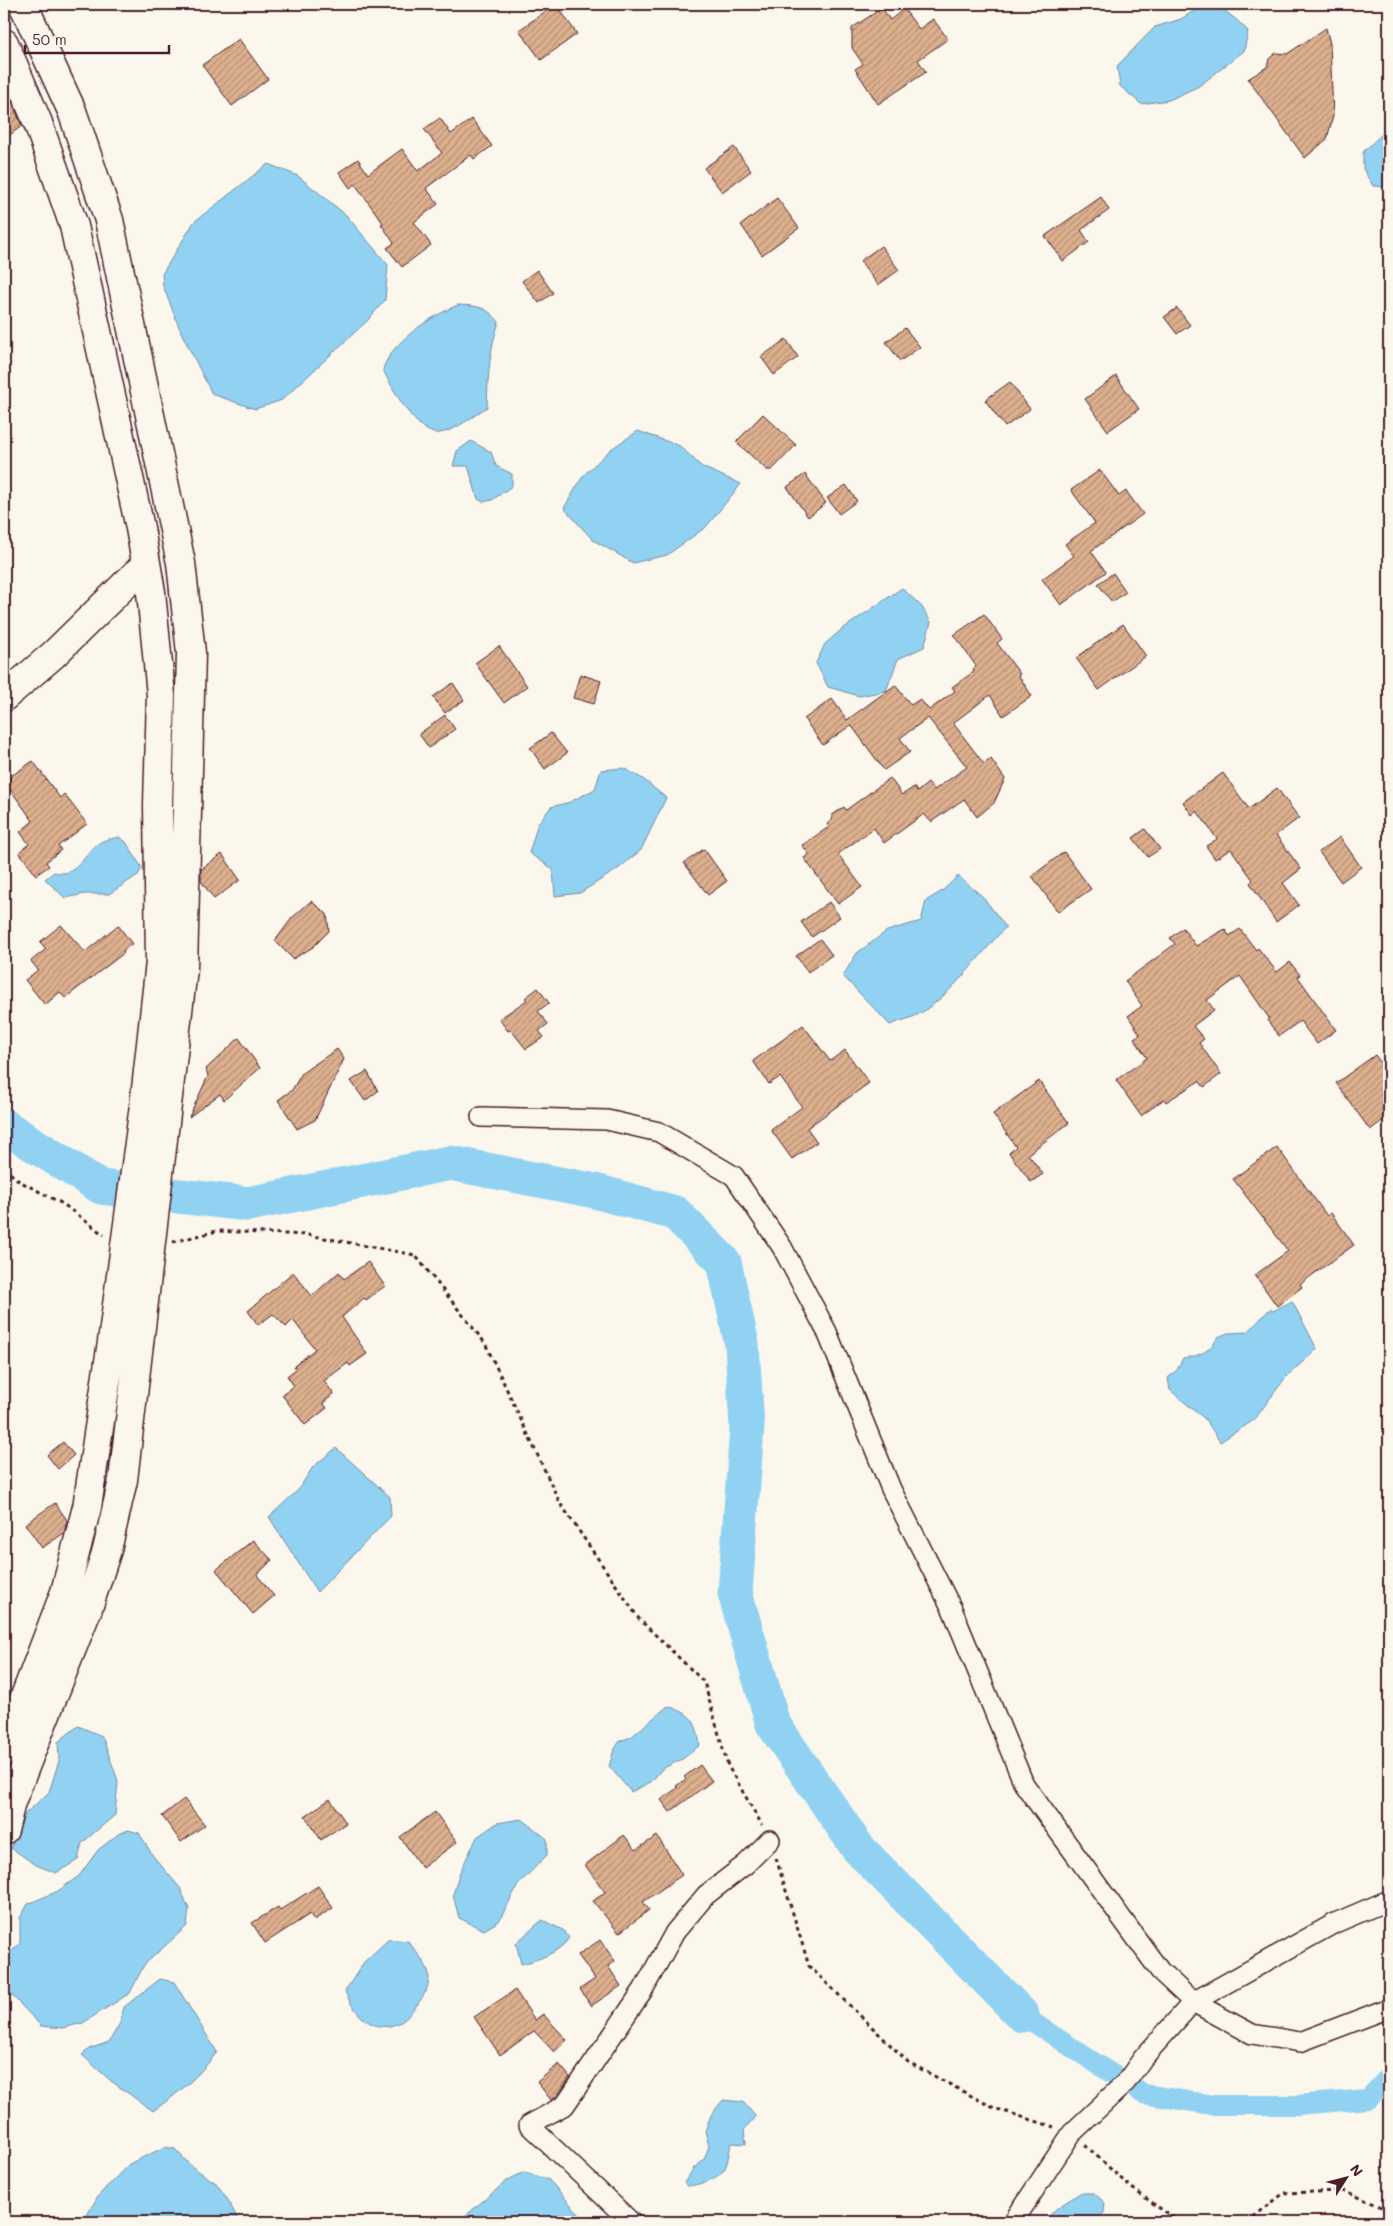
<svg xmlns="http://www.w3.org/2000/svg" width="1393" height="2226" font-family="Mali,sans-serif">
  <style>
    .water { fill: #91d2f2; stroke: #758aa2 }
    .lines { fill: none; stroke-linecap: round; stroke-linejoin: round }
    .canal { stroke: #91d2f2; stroke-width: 20 }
    .river { stroke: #91d2f2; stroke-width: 35 }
    .building { fill: url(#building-hatch); stroke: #4a1f2b }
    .street-casing { stroke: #4a1f2b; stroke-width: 22 }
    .primary-casing { stroke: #4a1f2b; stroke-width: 31 }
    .path { stroke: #4a1f2b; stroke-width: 3; stroke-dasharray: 4 4; stroke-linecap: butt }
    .street { stroke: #fbf7ec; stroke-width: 19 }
    .primary { stroke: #fbf7ec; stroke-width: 28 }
  </style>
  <defs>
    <pattern id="building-hatch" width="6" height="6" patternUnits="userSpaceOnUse" patternTransform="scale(1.25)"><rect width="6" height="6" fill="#ddb08e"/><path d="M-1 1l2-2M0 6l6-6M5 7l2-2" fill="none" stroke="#b58f74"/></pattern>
  </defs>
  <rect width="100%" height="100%" fill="#fbf7ec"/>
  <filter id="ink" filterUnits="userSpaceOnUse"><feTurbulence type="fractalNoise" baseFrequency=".02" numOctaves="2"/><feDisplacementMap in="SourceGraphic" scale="10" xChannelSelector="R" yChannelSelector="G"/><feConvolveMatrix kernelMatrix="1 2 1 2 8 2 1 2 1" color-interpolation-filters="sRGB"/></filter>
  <g filter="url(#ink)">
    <path class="water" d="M1205 4C1221 4 1238 21 1248 31L1244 51 1199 86 1169 100 1141 104 1120 86 1117 66 1155 27 1181 19Z
      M1389 120V187L1373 186 1363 169V152L1381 135Z
      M268 164 298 176 346 215 388 265 385 300 367 321 282 400 255 409 212 394 181 332 163 286 162 274 194 222Z
      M458 305C478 306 486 306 499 322 489 350 488 377 487 407 473 416 457 430 440 433 417 437 392 387 383 370 389 343 433 315 458 305Z
      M638 431 680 446 702 467 741 484 706 527 667 555 633 563 593 540 564 508 583 476 611 449Z
      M471 441 491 452 496 466 512 474V486L492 500 483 502 478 499 468 466H453L457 451Z
      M902 588 922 607 931 622 924 647 898 659 886 691 859 696 828 687 816 663 825 644 841 630Z
      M624 768 643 779 666 798 641 850 618 869 580 893 555 896 553 869 529 853 538 823 551 807 570 802 595 789 601 770Z
      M119 837 126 842 142 868 138 875 109 894H85L65 898 45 879 54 872C76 879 84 854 99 843 105 839 112 839 119 837Z
      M958 876 983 897 1006 927C978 956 953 994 919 1014 910 1019 899 1021 890 1025L843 976 857 953 887 931 921 921 926 901 942 891Z
      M1292 1301 1317 1349 1286 1377 1254 1420 1220 1442 1206 1420 1170 1390 1168 1378 1177 1370 1183 1358C1199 1356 1210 1352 1218 1337L1228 1333 1248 1332 1270 1309 1273 1311Z
      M336 1448 390 1497 391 1516 317 1592 269 1517 298 1490 313 1467Z
      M668 1706C693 1715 696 1720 700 1745L684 1758 662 1769 651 1782 631 1792 609 1766 614 1750 620 1741 631 1737Z
      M78 1726 102 1736 118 1781 115 1815 82 1843 78 1860 56 1873 36 1865 11 1848 25 1814 49 1792 59 1761 58 1742Z
      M522 1819 547 1839V1855L518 1885 499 1921 484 1930 459 1918 453 1895 459 1874 477 1837 497 1823Z
      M128 1830 139 1833 153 1856 180 1888 189 1909 187 1926 144 1965 130 1993 83 2023 62 2028 41 2026 4 1987 6 1957 20 1943V1918L28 1904 58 1891 79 1876 98 1850 117 1835Z
      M542 1920 563 1930 569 1938C559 1953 538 1960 521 1964L516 1943Z
      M389 1939 408 1941C415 1951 429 1965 429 1977 429 1988 423 1997 417 2005 412 2010 407 2019 401 2022 375 2036 354 2015 345 1991L364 1962Z
      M160 1979 174 1982 217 2052C197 2078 180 2092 153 2111L111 2081 82 2055 89 2049 109 2042 120 2023 124 2007Z
      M723 2100 743 2102 756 2117 744 2130 746 2144 732 2143C729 2149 729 2156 727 2163 724 2178 700 2185 687 2186L684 2183 694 2168 704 2160 709 2146 705 2131 711 2115Z
      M165 2147 175 2149 191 2166 216 2183 228 2200 239 2222H83L98 2196 129 2164Z
      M524 2172 549 2180 586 2222H458L508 2180Z
      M1080 2193H1094L1105 2203 1104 2213 1091 2222H1043L1057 2208Z"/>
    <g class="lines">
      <path class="canal" d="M1022 2015 1143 2094 1213 2105H1297L1368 2099 1389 2076"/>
      <path class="river" d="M4 1126 101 1187 248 1204 450 1163 591 1190 675 1213 724 1262 742 1345 747 1427 735 1593 773 1724 858 1848 1022 2015"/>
    </g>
    <path class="building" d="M556 4 577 34 541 60 519 30Z
      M882 8 890 20 904 9 919 29 933 19 948 39 918 60 926 72 878 104 855 69 863 64 852 48V28Z
      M1326 28 1330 44 1333 116 1327 139 1305 158 1248 79 1267 67 1269 59 1276 53 1287 54Z
      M239 39 268 79 232 106 202 65Z
      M10 97 22 126 4 139V101Z
      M440 118 451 134 472 119 492 146 474 159 471 155 426 188 438 204 414 222 431 245 402 267 387 248 394 243 381 224 383 223 355 184 350 188 339 172 358 159 368 174 402 149 418 171 442 153 424 129Z
      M734 147 751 171 722 192 704 168Z
      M1101 197 1109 210 1081 230 1089 242 1063 261 1045 236Z
      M777 198 799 228 762 255 741 225Z
      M881 246 899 270 878 285 860 261Z
      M537 270 553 293 539 303 522 281Z
      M1177 308 1190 325 1177 334 1164 317Z
      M905 328 920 347 900 361 886 342Z
      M786 339 798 357 774 375 761 357Z
      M1116 376 1139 409 1108 431 1085 399Z
      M1010 382 1030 409 1005 427 985 400Z
      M763 414 796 445 772 470H767L736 442Z
      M1100 470 1119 496 1126 491 1143 514 1091 551 1106 572 1061 605 1042 579 1074 556 1065 544 1095 523 1071 490Z
      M805 474 826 503 808 517 787 487Z
      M846 485 857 501 839 514 827 498Z
      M1113 573 1126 592 1112 602 1098 584Z
      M984 614 1002 639 997 643 1020 674 1018 675 1032 696 1003 716 990 695 953 723 984 764 991 759 1005 779 994 803 977 817 964 799 931 822 924 814 884 843 874 828 838 854 862 887 838 904 804 858 809 854 802 845 829 827 827 824 833 819 831 816 844 807 846 810 890 778 902 795 914 787 917 792 928 783 934 790 967 767 928 718 900 738 910 752 884 770 851 725 823 745 804 719 832 699 847 720 895 685 911 705 920 699 929 710 955 691 952 687 975 671 973 669 976 666 954 635Z
      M1123 624 1146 656 1099 690 1076 658Z
      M499 646 527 686 504 703 475 663Z
      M580 674 601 681 594 704 573 698Z
      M453 683 464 700 445 713 433 697Z
      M445 715 455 729 429 748 419 734Z
      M551 733 567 753 545 769 530 748Z
      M33 761 60 798 64 794 87 824 58 846 61 850 46 862 49 866 36 875 19 852 29 844 20 832 33 821 4 781Z
      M1223 773 1249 809 1277 788 1299 818 1276 835 1301 869 1283 883 1299 905 1276 922 1250 883 1253 880 1231 849 1215 859 1206 846 1217 839 1197 811 1192 815 1183 802Z
      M1145 829 1160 849 1148 857 1133 838Z
      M1340 837 1361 867 1341 882 1319 852Z
      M704 849 727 881 708 895 684 863Z
      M1064 852 1091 889 1058 912 1032 876Z
      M222 854 240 880 214 899 201 881V869Z
      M311 901 327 914 329 931 313 947 293 959 275 941 292 918Z
      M829 902 840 917 812 937 801 922Z
      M61 925 85 952 118 925 132 944 123 951 124 953 65 998 60 992 45 1005 25 980 38 970 31 961 46 949 40 942Z
      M1183 928 1196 946 1225 929 1229 936 1240 929 1256 950 1258 948 1277 972 1290 962 1300 975 1298 977 1336 1030 1317 1044 1300 1021 1279 1036 1267 1020 1269 1018 1240 976 1207 1000 1214 1010 1193 1026 1204 1039 1199 1043 1221 1074 1204 1087 1199 1081 1166 1102 1164 1099 1141 1116 1116 1080 1147 1058 1134 1038 1140 1034 1128 1016 1142 1006 1125 981 1175 944 1170 938Z
      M820 939 832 955 808 972 796 956Z
      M538 988 549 1003 538 1011 548 1024 539 1031 544 1037 526 1049 511 1030 508 1031 499 1019 527 1000 525 998Z
      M803 1025 830 1061 845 1050 869 1083 807 1128 817 1142 792 1159 771 1130 802 1107 780 1077 769 1084 753 1061Z
      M239 1038 260 1068 224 1100 220 1094 189 1117 208 1076 206 1069Z
      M337 1049 344 1059 315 1120 297 1129 278 1100 292 1090 302 1073Z
      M1375 1055 1389 1074V1116L1370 1130 1336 1083Z
      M367 1071 378 1091 365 1101 351 1081Z
      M1039 1081 1069 1123 1028 1154 1043 1174 1031 1182 1009 1153 1016 1147 993 1114Z
      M1277 1147 1327 1216 1331 1213 1354 1245 1300 1284 1302 1287 1277 1306 1255 1275 1288 1251 1233 1179Z
      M368 1262 385 1286 366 1300 364 1298 342 1317 367 1354 350 1366 348 1363 324 1381 334 1394 323 1403 327 1408 305 1425 282 1395 294 1386 287 1376 296 1369 294 1366 315 1349 293 1320 286 1327 273 1314 258 1325 248 1311 293 1272 312 1296 339 1272 344 1279Z
      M63 1442 74 1455 58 1469 47 1455Z
      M55 1503 67 1520 64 1533 42 1548 25 1524Z
      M253 1540 272 1560 257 1575 274 1596 253 1614 216 1570Z
      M700 1765 712 1781 670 1812 661 1800 677 1788 676 1786 686 1779 684 1777Z
      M184 1799 205 1825 181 1842 162 1816Z
      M330 1799 346 1823 321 1840 305 1816Z
      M435 1812 457 1842 422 1868 400 1837Z
      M624 1835 636 1850 657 1836 682 1875 643 1902 649 1910 619 1933 593 1901 605 1892 585 1865Z
      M318 1886 333 1908 314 1920 310 1914 265 1943 252 1923 278 1907 280 1910Z
      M600 1940 615 1961 608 1966 621 1986 591 2006 580 1989 595 1979 578 1955Z
      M515 1990 535 2020 543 2014 567 2040 554 2052 534 2031 500 2055 474 2017Z
      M559 2064 570 2077 557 2096 551 2100 537 2082Z"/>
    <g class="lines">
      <g class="street-casing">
        <path id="street" d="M481 1117 607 1120 659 1132 734 1176 782 1247 827 1332 891 1489 952 1609 1024 1784 1160 1971 1193 2002 1252 2034 1300 2042 1389 2008
          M631 2222 529 2125 565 2105 643 1990 675 1932 706 1895 746 1864 770 1840
          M1013 2222 1072 2133 1126 2082 1143 2058 1193 2002 1335 1923 1389 1900"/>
      </g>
      <g class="primary-casing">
        <path id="primary" d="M4 43 38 123 74 226 140 528 151 592 161 695 158 805 160 962 145 1098 112 1342 87 1507 65 1592 4 1751
          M4 697 53 655 146 564
          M4 1830 11 1802 88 1608 107 1550 123 1480 183 969 191 653 181 563 109 220 72 111 23 4"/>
      </g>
      <path class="path" d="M4 1168 19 1181 63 1204 104 1235
        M173 1242 217 1231 308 1235 415 1255 485 1343 560 1503 639 1619 704 1682 728 1766 762 1825
        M776 1858 809 1966 908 2062 994 2108 1054 2127
        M1085 2145 1129 2186 1179 2222
        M1247 2222 1284 2193 1343 2191 1389 2210"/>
      <use href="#street" class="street"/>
      <use href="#primary" class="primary"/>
    </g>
  </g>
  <rect width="1393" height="2226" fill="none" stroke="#fbf7ec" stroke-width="20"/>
  <rect x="10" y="10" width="1373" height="2206" fill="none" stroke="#4a1f2b" stroke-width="2" filter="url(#ink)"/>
  <g transform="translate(1346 2178) rotate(54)" stroke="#fbf7ec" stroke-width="4" paint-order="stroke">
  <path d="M0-4L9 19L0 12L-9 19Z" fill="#4a1f2b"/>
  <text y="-8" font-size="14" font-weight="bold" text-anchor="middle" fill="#4a1f2b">N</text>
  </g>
  <path d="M25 45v8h144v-8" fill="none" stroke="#4a1f2b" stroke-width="2.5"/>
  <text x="32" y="45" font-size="15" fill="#4a1f2b" stroke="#fbf7ec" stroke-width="4" paint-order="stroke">50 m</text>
</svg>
